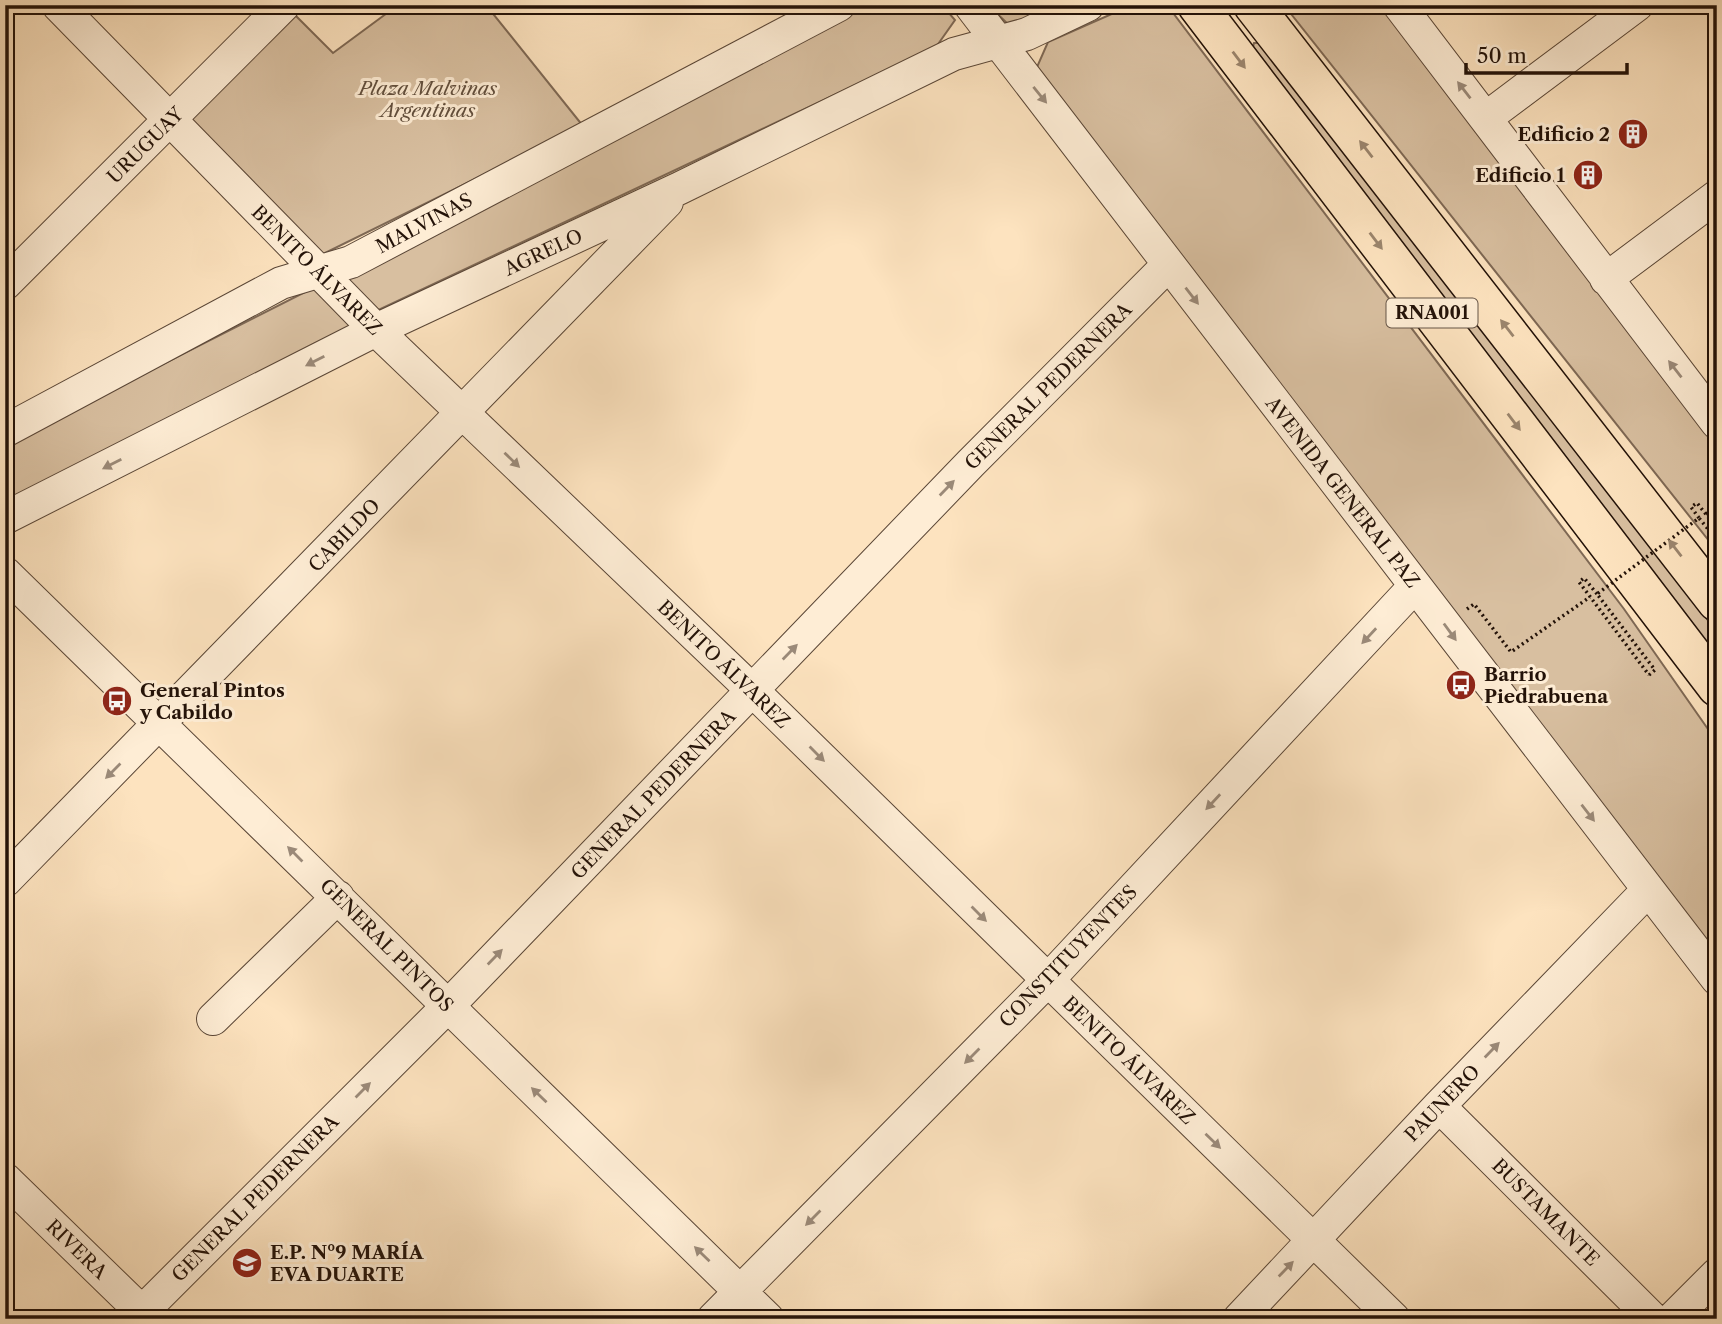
<svg xmlns="http://www.w3.org/2000/svg" width="1722" height="1324" font-family="'Libre Caslon Text',serif">
  <style>
    .green { fill: #d8bfa0; stroke: #7e6854; stroke-width: 2 }
    .lines { fill: none; stroke-linecap: round; stroke-linejoin: round }
    .minor-casing { stroke: #5a4636; stroke-width: 34 }
    .highway-casing { stroke: #231208; stroke-width: 41 }
    .path { stroke: #231208; stroke-width: 3.5; stroke-dasharray: 2 3.5; stroke-linecap: butt }
    .minor { stroke: #feedd5; stroke-width: 32 }
    .highway { stroke: #fde3bf; stroke-width: 38 }
    .path-bridge { stroke: #231208; stroke-width: 3.5; stroke-dasharray: 2 3.5; stroke-linecap: butt }
    .oneway { fill: #9b856d }
    .oneway2 { fill: #9b8a79 }
    .labels { text-anchor: middle; stroke-width: 6; stroke-linejoin: round; paint-order: stroke }
    .shield { fill: #feedd5; stroke: #655446; stroke-width: 2 }
    .shield-label { font-size: 18px; font-weight: bold; fill: #231208 }
    .park-label { font-size: 19px; font-style: italic; fill: #624f3d; stroke: #feedd5 }
    .poi-label { font-size: 19px; font-weight: bold; fill: #231208; stroke: #feedd5; text-anchor: start }
    .street-label { font-size: 19px; fill: #231208; stroke: #feedd5 }
  </style>
  <rect width="100%" height="100%" fill="#fde3bf"/>
  <filter id="stains"><feTurbulence type="fractalNoise" baseFrequency=".00286" numOctaves="4"/><feColorMatrix values="0 0 0 0 .2 0 0 0 0 .09 0 0 0 0 .02 0 0 0 .5 -.17"/></filter>
  <radialGradient id="worn" r=".72"><stop offset=".6" stop-color="#630" stop-opacity="0"/><stop offset="1" stop-color="#630" stop-opacity=".3"/></radialGradient>
  <path class="green" d="M398 5H486L583 126 319 256 189 122 293 13 333 53Z
    M857 5H942L955 20 936 47 370 314 340 281Z
    M988 5H1064L1010 26Z
    M1132 5H1167L1624 609 1717 742V960L1037 67 1048 42Z
    M1284 5H1388L1717 433V551Z
    M1254 43H1260L1717 632V657L1253 47Z
    M315 287 353 327 5 505V444Z"/>
  <g class="lines">
    <g class="minor-casing">
      <path id="minor" d="M58 5 376 330 753 691 1394 1319
        M970 5 1717 979
        M1399 5 1717 423
        M1486 118 1637 5
        M1606 279 1717 196
        M5 284 284 5
        M5 431 281 283 351 262 839 5
        M5 518 376 330 680 188 954 54 1027 34 1088 5
        M5 573 768 1319
        M5 881 667 202
        M213 1019 338 897
        M1439 1106 1653 1319
        M5 1179 149 1319
        M135 1319 448 1006 970 464 1168 265
        M713 1319 1047 981 1415 586
        M1239 1319 1439 1106 1648 890
        M1672 1319 1717 1274"/>
    </g>
    <g class="highway-casing">
      <path id="highway" d="M1197 5 1717 687
        M1253 5 1717 602"/>
    </g>
    <path class="path" d="M1706 514 1717 508
      M1699 518 1691 507 1697 503 1717 528
      M1597 594 1584 578 1579 582 1649 675
      M1467 609 1474 604 1511 652 1590 597"/>
    <use href="#minor" class="minor"/>
    <use href="#highway" class="highway"/>
    <path class="path-bridge" d="M1649 675 1655 670 1597 594 1699 518 1717 540"/>
  </g>
  <defs><path id="oneway-solid" d="M-6-.8H1V-3.2L6.5 0L1 3.2V.8H-6Z" transform="scale(1.75)"/></defs>
  <g class="oneway">
    <use href="#oneway-solid" transform="translate(1239 60) rotate(53)"/>
    <use href="#oneway-solid" transform="translate(1366 149) rotate(-128)"/>
    <use href="#oneway-solid" transform="translate(1376 241) rotate(53)"/>
    <use href="#oneway-solid" transform="translate(1507 328) rotate(-128)"/>
    <use href="#oneway-solid" transform="translate(1514 422) rotate(53)"/>
    <use href="#oneway-solid" transform="translate(1675 548) rotate(-128)"/>
  </g>
  <g class="oneway2">
    <use href="#oneway-solid" transform="translate(1464 90) rotate(-128)"/>
    <use href="#oneway-solid" transform="translate(1040 95) rotate(51)"/>
    <use href="#oneway-solid" transform="translate(1192 296) rotate(52)"/>
    <use href="#oneway-solid" transform="translate(315 361) rotate(153)"/>
    <use href="#oneway-solid" transform="translate(1675 369) rotate(-128)"/>
    <use href="#oneway-solid" transform="translate(512 460) rotate(44)"/>
    <use href="#oneway-solid" transform="translate(112 464) rotate(153)"/>
    <use href="#oneway-solid" transform="translate(947 488) rotate(-46)"/>
    <use href="#oneway-solid" transform="translate(1450 632) rotate(54)"/>
    <use href="#oneway-solid" transform="translate(1369 636) rotate(133)"/>
    <use href="#oneway-solid" transform="translate(790 652) rotate(-46)"/>
    <use href="#oneway-solid" transform="translate(817 754) rotate(45)"/>
    <use href="#oneway-solid" transform="translate(113 771) rotate(135)"/>
    <use href="#oneway-solid" transform="translate(1213 802) rotate(133)"/>
    <use href="#oneway-solid" transform="translate(1588 813) rotate(52)"/>
    <use href="#oneway-solid" transform="translate(295 854) rotate(-135)"/>
    <use href="#oneway-solid" transform="translate(979 914) rotate(45)"/>
    <use href="#oneway-solid" transform="translate(495 957) rotate(-46)"/>
    <use href="#oneway-solid" transform="translate(1492 1050) rotate(-46)"/>
    <use href="#oneway-solid" transform="translate(972 1056) rotate(135)"/>
    <use href="#oneway-solid" transform="translate(363 1090) rotate(-45)"/>
    <use href="#oneway-solid" transform="translate(539 1095) rotate(-136)"/>
    <use href="#oneway-solid" transform="translate(1213 1141) rotate(44)"/>
    <use href="#oneway-solid" transform="translate(813 1218) rotate(135)"/>
    <use href="#oneway-solid" transform="translate(702 1254) rotate(-136)"/>
    <use href="#oneway-solid" transform="translate(1286 1269) rotate(-46)"/>
  </g>
  <defs>
    <g id="building-disc" transform="scale(1.575)"><circle r="9.5" fill="#8f2418" stroke="#feedd5"/><path d="M-4-6H4V6H1V3H-1V6H-4ZM-2.5-4.3h1.7v1.8h-1.7ZM.8-4.3h1.7v1.8H.8ZM-2.5-1h1.7V.8h-1.7ZM.8-1h1.7V.8H.8Z" fill="#fff"/></g>
    <g id="bus-disc" transform="scale(1.575)"><circle r="9.5" fill="#8f2418" stroke="#feedd5"/><path d="M-5-6H5V4H4V6H2V4H-2V6H-4V4H-5ZM-3.5-4V0h7V-4ZM-3.5 1.2v1.5H-2V1.2ZM2 1.2v1.5H3.5V1.2Z" fill="#fff"/></g>
    <g id="school-disc" transform="scale(1.575)"><circle r="9.5" fill="#8f2418" stroke="#feedd5"/><path d="M0-5L7-2L0 1L-7-2ZM-4 1L0 2.5L4 1V4Q0 6-4 4Z" fill="#fff"/></g>
  </defs>
  <g fill-rule="evenodd">
    <use href="#building-disc" x="1633" y="134"/>
    <use href="#building-disc" x="1588" y="175"/>
    <use href="#bus-disc" x="1461" y="685"/>
    <use href="#bus-disc" x="117" y="701"/>
    <use href="#school-disc" x="247" y="1263"/>
  </g>
  <g class="labels">
    <rect class="shield" x="1386.5" y="298.5" width="91" height="29" rx="5"/>
    <g class="shield-label">
      <text x="1432" y="319">RNA001</text>
    </g>
    <g class="park-label">
      <text x="428" y="95">Plaza Malvinas<tspan x="428" dy="22">Argentinas</tspan></text>
    </g>
    <g class="poi-label">
      <text x="1610" y="141" text-anchor="end">Edificio 2</text>
      <text x="1565" y="182" text-anchor="end">Edificio 1</text>
      <text x="1484" y="681">Barrio<tspan x="1484" dy="22">Piedrabuena</tspan></text>
      <text x="140" y="697">General Pintos<tspan x="140" dy="22">y Cabildo</tspan></text>
      <text x="270" y="1259">E.P. Nº9 MARÍA<tspan x="270" dy="22">EVA DUARTE</tspan></text>
    </g>
    <g class="street-label">
      <text transform="translate(145 145) rotate(-45)" y="7">URUGUAY</text>
      <text transform="translate(424 223) rotate(-28)" y="7">MALVINAS</text>
      <text transform="translate(543 252) rotate(-25)" y="7">AGRELO</text>
      <text transform="translate(317 270) rotate(45)" y="7">BENITO ÁLVAREZ</text>
      <text transform="translate(1048 386) rotate(-45)" y="7">GENERAL PEDERNERA</text>
      <text transform="translate(1343 492) rotate(52)" y="7">AVENIDA GENERAL PAZ</text>
      <text transform="translate(344 535) rotate(-46)" y="7">CABILDO</text>
      <text transform="translate(724 664) rotate(44)" y="7">BENITO ÁLVAREZ</text>
      <text transform="translate(653 794) rotate(-46)" y="7">GENERAL PEDERNERA</text>
      <text transform="translate(387 945) rotate(45)" y="7">GENERAL PINTOS</text>
      <text transform="translate(1068 956) rotate(-46)" y="7">CONSTITUYENTES</text>
      <text transform="translate(1129 1060) rotate(44)" y="7">BENITO ÁLVAREZ</text>
      <text transform="translate(1442 1103) rotate(-46)" y="7">PAUNERO</text>
      <text transform="translate(255 1198) rotate(-45)" y="7">GENERAL PEDERNERA</text>
      <text transform="translate(1546 1212) rotate(45)" y="7">BUSTAMANTE</text>
      <text transform="translate(77 1249) rotate(44)" y="7">RIVERA</text>
    </g>
  </g>
  <rect width="1722" height="1324" fill="none" stroke="#fde3bf" stroke-width="28"/>
  <rect x="7" y="7" width="1708" height="1310" fill="none" stroke="#231208" stroke-width="3.5"/>
  <rect x="14" y="14" width="1694" height="1296" fill="none" stroke="#231208" stroke-width="2"/>
  <path d="M1466 63v10h161v-10" fill="none" stroke="#231208" stroke-width="3.5"/>
  <text x="1477" y="63" font-size="21" fill="#231208" stroke="#feedd5" stroke-width="5" paint-order="stroke">50 m</text>
  <rect width="100%" height="100%" filter="url(#stains)"/>
  <rect width="100%" height="100%" fill="url(#worn)"/>
</svg>
